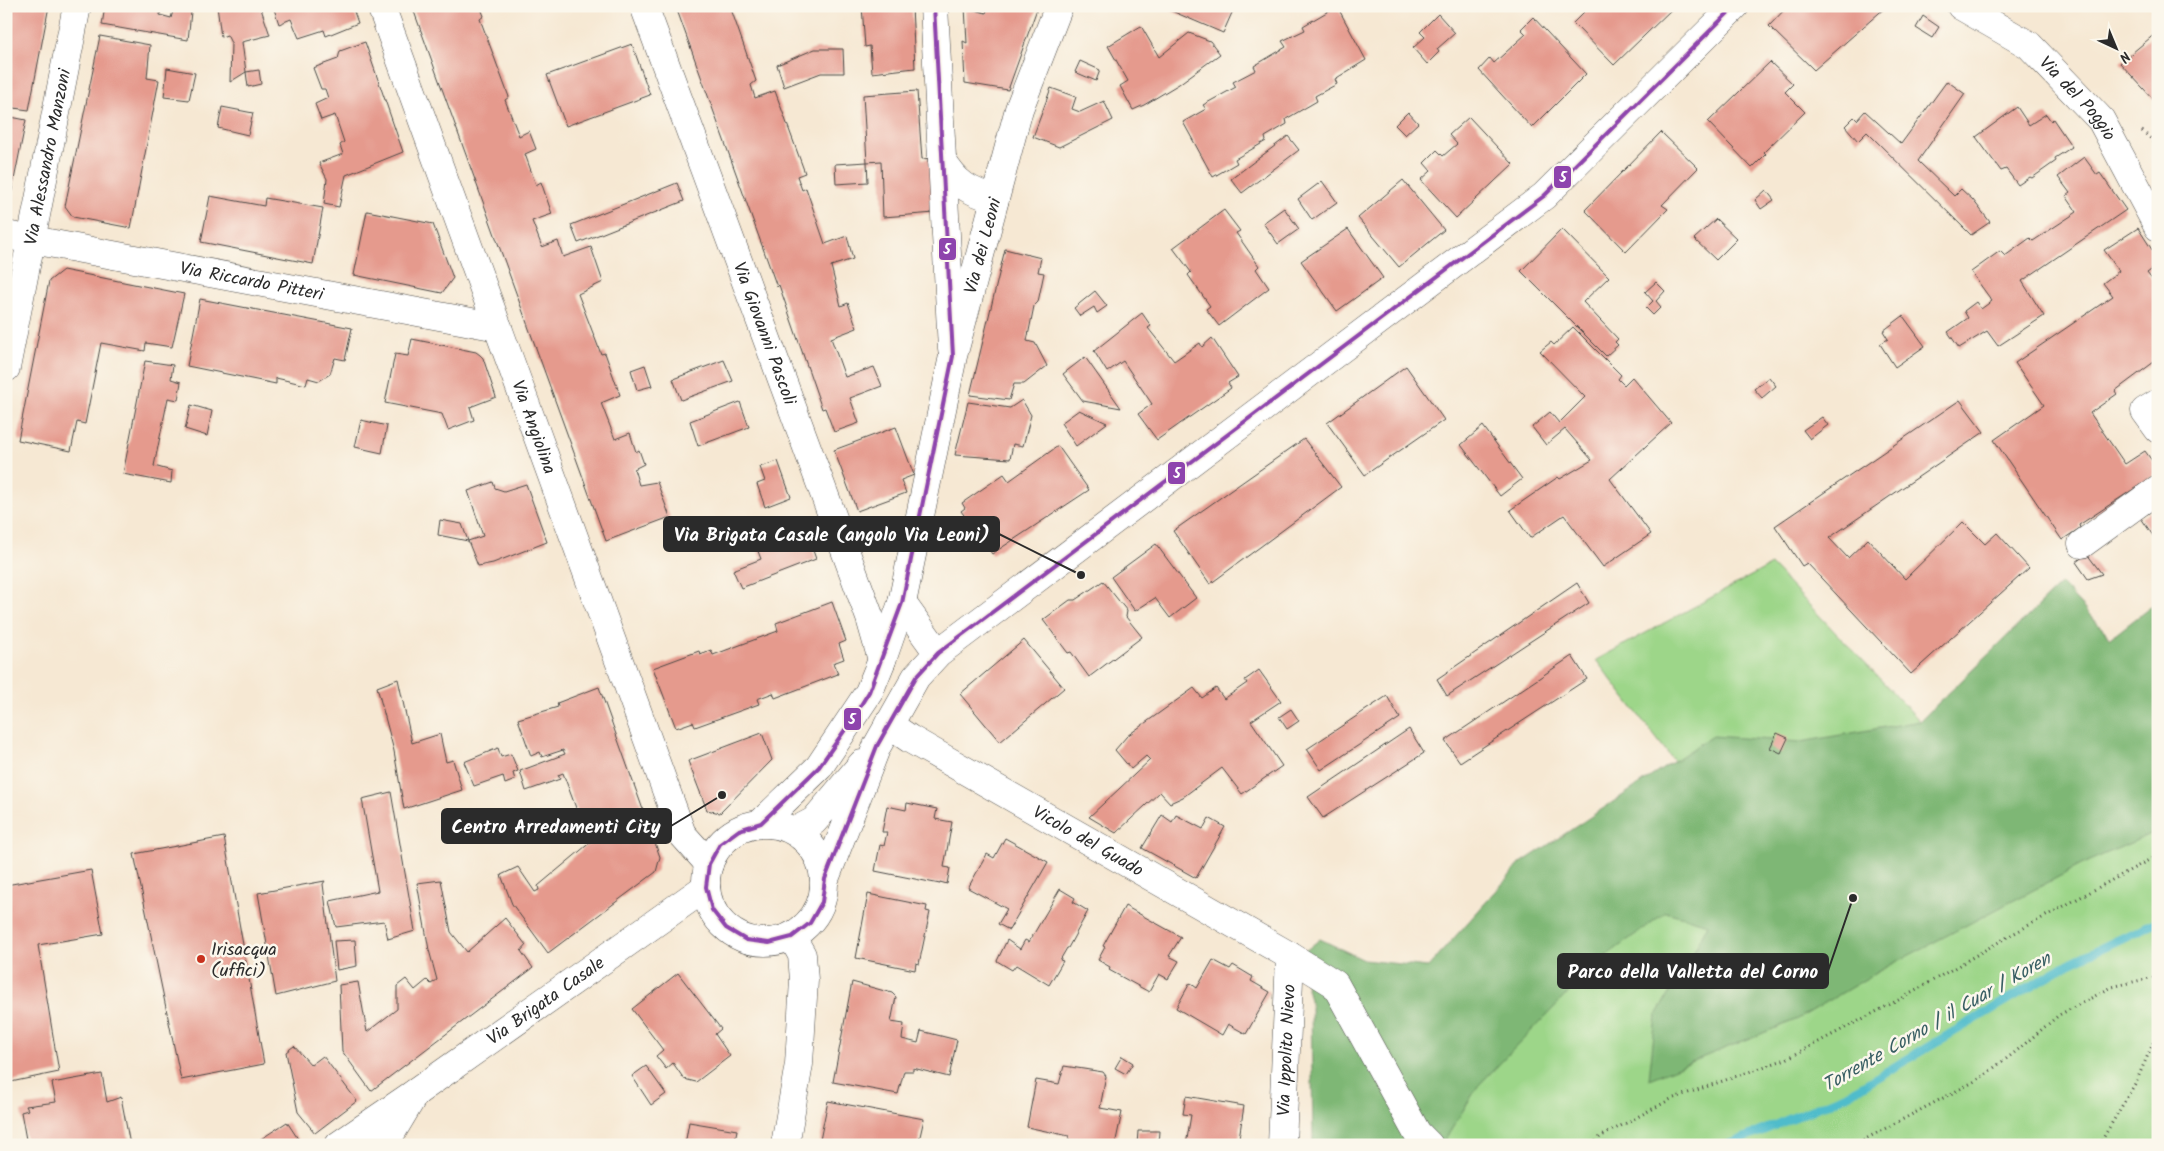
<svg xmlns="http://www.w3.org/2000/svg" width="2164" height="1151" font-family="Kalam,sans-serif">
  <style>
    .green { fill: #9dd689; stroke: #64805a }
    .forest { fill: #7eb775; stroke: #547150 }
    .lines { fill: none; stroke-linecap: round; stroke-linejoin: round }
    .stream { stroke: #50bccb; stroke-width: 9 }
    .building { fill: #e59a8d }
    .minor-casing { stroke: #494744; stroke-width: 29 }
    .tertiary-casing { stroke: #494744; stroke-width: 29 }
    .secondary-casing { stroke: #494744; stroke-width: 29 }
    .path { stroke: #494744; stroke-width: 3; stroke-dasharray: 1 4; stroke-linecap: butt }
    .minor { stroke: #fff; stroke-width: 28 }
    .tertiary { stroke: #fff; stroke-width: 28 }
    .secondary { stroke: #fff; stroke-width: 28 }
    .bus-1-casing { stroke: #fbf7ec; stroke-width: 8 }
    .bus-1 { stroke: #8e44ad; stroke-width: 4 }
    .poi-dot { fill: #c8321e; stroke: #fbf7ec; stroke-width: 2 }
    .labels { text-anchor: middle; stroke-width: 5; stroke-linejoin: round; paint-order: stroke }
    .street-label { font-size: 18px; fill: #2b2b2b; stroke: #fbf7ec }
    .poi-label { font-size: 18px; fill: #2b2b2b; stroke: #fbf7ec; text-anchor: start }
    .water-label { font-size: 19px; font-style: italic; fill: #385e63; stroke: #fbf7ec }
    .leader { fill: none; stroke: #2b2b2b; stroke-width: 2 }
    .callout-dot { fill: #2b2b2b; stroke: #fbf7ec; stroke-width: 2 }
    .callout { fill: #2b2b2b; stroke: #2b2b2b; stroke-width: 2 }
    .callout-label { font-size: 19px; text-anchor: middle; font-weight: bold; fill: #fff }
    .line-badge { stroke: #fbf7ec; stroke-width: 2 }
    .badge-label { font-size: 14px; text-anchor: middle; font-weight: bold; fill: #fff }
  </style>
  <rect width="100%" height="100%" fill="#fbf7ec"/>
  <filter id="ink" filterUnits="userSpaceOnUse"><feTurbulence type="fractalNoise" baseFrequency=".02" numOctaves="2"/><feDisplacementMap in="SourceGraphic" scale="10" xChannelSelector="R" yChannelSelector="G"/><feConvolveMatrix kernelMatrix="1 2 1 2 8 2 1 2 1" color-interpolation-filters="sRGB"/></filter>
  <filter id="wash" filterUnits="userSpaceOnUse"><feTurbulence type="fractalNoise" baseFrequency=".0096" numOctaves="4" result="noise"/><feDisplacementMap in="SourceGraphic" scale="20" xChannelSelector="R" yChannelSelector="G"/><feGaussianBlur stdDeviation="1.12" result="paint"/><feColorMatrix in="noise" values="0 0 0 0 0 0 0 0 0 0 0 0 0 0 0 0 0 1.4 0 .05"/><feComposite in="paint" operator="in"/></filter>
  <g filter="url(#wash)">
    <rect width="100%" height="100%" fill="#f6e8d3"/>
    <path class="green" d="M1771 565 1920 721 2061 584 2111 638 2158 608V1145H1313L1697 791 1596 660Z"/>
    <path class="forest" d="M2061 584 2111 638 2158 601V831L2089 861 1879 971 1798 1019 1649 1079 1656 1015 1690 959 1708 924 1666 912 1599 961 1478 1086 1442 1145H1313L1311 1004 1299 956 1320 939 1364 960 1428 967 1521 863 1712 736 1801 742 1920 721Z"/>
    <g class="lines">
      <path class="stream" d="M1728 1145 1847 1095 2070 963 2158 921"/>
    </g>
    <g id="blocks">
      <path class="building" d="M6 6H49L29 110 6 107Z
        M105 6H161L160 15 171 18 174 8 191 12 188 40 102 25Z
        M217 6H260L270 35 242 42 246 72 230 82 231 43 227 35 221 37Z
        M273 6H352L358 23 326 36 324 30 299 38 291 19 279 24Z
        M412 6H480L484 16 480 19 509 97 505 100 519 136 529 131 536 149 525 154 536 185 541 182 552 214 532 221 542 247 558 241 563 257 591 247 603 282 578 294 601 354 605 353 620 395 601 403 615 439 630 433 636 452 639 450 644 464 634 469 639 485 657 482 670 517 606 541Z
        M687 6H721L723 10 730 6 756 81 751 85 755 98 775 91 805 173 797 176 802 190 806 188 825 244 847 236 853 259 831 266 841 306 848 303 857 328 831 338 845 377 874 367 882 386 850 398 859 423 834 432 825 408 822 409 779 285 777 287 677 10Z
        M862 6H912L915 68 872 73 870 46 865 47Z
        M989 6H1038L1008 90 965 83 963 41 967 43 965 7 986 13Z
        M1160 6H1235L1223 33Z
        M1337 6 1366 60 1335 79 1337 84 1315 96 1317 101 1286 119 1287 124 1265 137 1266 141 1235 159 1237 163 1213 177 1183 122 1206 109 1203 105 1236 87 1233 82 1256 70 1254 66 1286 47 1282 41 1305 30 1303 26Z
        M1590 6H1675L1614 65 1573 23Z
        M1788 6H1887L1814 70 1769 26Z
        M1438 14 1455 33 1437 49 1439 52 1427 64 1413 48 1425 37 1420 32Z
        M1923 16 1939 27 1932 38 1916 28Z
        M1533 17 1586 74 1532 128 1479 70 1490 58 1494 63 1526 34 1521 29Z
        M1141 26 1159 57 1189 33 1210 41 1220 54 1179 84 1144 105 1133 110 1120 86 1128 81 1108 46Z
        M2156 33 2158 96 2154 100 2120 63Z
        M100 36 150 45 147 78 159 80 131 228 73 217 65 206Z
        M365 42 403 152 346 175 339 207 324 204 327 179 319 163 343 154 340 145 344 142 335 115 321 120 315 104 328 98 325 89H321L313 68 338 59 340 51Z
        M632 44 650 95 566 126 547 75Z
        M815 49H843L844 73H821L784 87 777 65Z
        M1080 61 1100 70 1096 81 1075 72Z
        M1770 62 1793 84 1785 92 1805 112 1764 152 1766 154 1752 168 1708 122Z
        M167 68 195 73 189 100 164 97Z
        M259 70 261 84 248 87 246 72Z
        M1947 81 1965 94 1918 161 1954 196 1961 189 1973 200 1990 222 1971 235 1867 132 1858 141 1845 126 1854 117 1857 120 1865 111 1901 144Z
        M1051 88 1076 97 1072 109 1080 112 1104 101 1113 120 1059 147 1033 137Z
        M917 91 922 159 932 158 935 213 883 217 881 161 867 162 868 182 836 184 835 164 867 162 863 95Z
        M222 107 253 113 248 135 218 128Z
        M2017 107 2029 125 2046 114 2051 121 2053 119 2072 147 2055 158 2056 161 2032 178 2030 177 2018 185 2006 169 2001 171 1976 137Z
        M1408 112 1418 123 1405 135 1395 125Z
        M6 116 26 120 11 195 6 198Z
        M1469 117 1513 164 1456 218 1421 180 1431 171 1424 163 1437 150 1443 156 1457 144 1449 135Z
        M1661 132 1698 168 1662 205 1668 209 1626 252 1585 210Z
        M1288 136 1299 150 1242 193 1231 179Z
        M2084 157 2097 175 2100 173 2126 210 2022 281 2044 316 1998 346 1987 331 1959 348 1948 332 1968 318 1964 311 1976 302 1981 309 1992 301 1971 272 2000 251 2005 256 2030 238 2033 241 2077 212 2066 196 2070 193 2058 177Z
        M1403 180 1444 230 1399 267 1358 218Z
        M1322 181 1337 202 1312 220 1298 199Z
        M677 183 684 201 578 243 571 225Z
        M1766 190 1774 200 1761 209 1755 200Z
        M210 196 264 206 265 198 323 208 313 264 201 242Z
        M1284 208 1299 229 1278 244 1263 223Z
        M1224 210 1240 231 1236 233 1259 266 1256 269 1269 288 1219 326 1206 309 1210 306 1188 275 1191 272 1173 248Z
        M367 211 433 224 453 278 442 293 354 275Z
        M1716 219 1737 239 1716 260 1694 239Z
        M2138 228 2158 259V265L2147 273 2158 287V359L2115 391 2117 394 2090 413 2125 464 2145 451 2158 469V473L2079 525 2080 528 2062 540 1994 440 2044 405 2015 363 2113 296 2103 283 2119 271 2104 250Z
        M1348 229 1383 278 1337 311 1301 261Z
        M1562 229 1609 277 1583 302 1618 339 1615 342 1618 345 1606 356 1521 271Z
        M1005 249 1041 258 1038 272 1044 273 1038 302 1034 306 1027 341 1035 343 1047 366 1024 384H1014L1009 400 970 395Z
        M63 270 184 294 172 347 146 343 145 351 101 343 85 424 77 422 71 451 18 440 49 281Z
        M1656 282 1665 291 1656 301 1661 307 1653 315 1646 308 1653 301 1645 292Z
        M1095 291 1107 306 1097 313 1094 307 1080 316 1074 308Z
        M200 299 352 328 345 360 335 358 330 374 319 381 308 378 306 385 276 378V384L187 366Z
        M1142 313 1151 326 1148 328 1174 361 1200 343 1202 347 1212 338 1238 377 1228 383 1231 388 1157 440 1138 414 1152 404 1123 361 1107 372 1094 351Z
        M1903 316 1925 346 1895 367 1880 344 1888 339 1883 331Z
        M1573 327 1621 375 1618 379 1624 385 1632 377 1671 423 1610 479 1651 534 1603 567 1564 515 1530 538 1510 510 1558 477 1560 479 1592 460 1565 429 1546 445 1532 427 1550 412 1559 423 1585 397 1540 351 1551 342 1554 345Z
        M412 339 476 352 480 355 483 358 496 397 470 407 474 420 448 430 442 414 385 403 395 354 408 356Z
        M1085 357 1121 408 1083 401 1063 374Z
        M724 360 733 381 681 400 673 379Z
        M145 361 173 365 171 379 181 382 178 400 168 398 154 466 172 471 171 483 123 474Z
        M645 365 652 386 637 390 631 370Z
        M1406 366 1444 420 1365 475 1327 423Z
        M1769 377 1776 386 1762 398 1754 389Z
        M1022 400 1031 415 1023 446 1013 444 1010 459 955 455 968 402 1010 408Z
        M1960 400 1984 432 1829 538 1848 558 1868 539 1905 579 1963 522 1985 544 1997 533 2029 568 1911 674 1807 563 1802 566 1775 526Z
        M740 402 749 427 698 446 690 421Z
        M191 405 212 411 207 436 185 429Z
        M1079 410 1107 423 1076 446 1061 423Z
        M1822 417 1828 425 1810 439 1803 430Z
        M361 420 387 426 382 453 355 447Z
        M1483 426 1522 479 1500 496 1461 445Z
        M896 427 914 475 901 480 906 493 857 511 834 450Z
        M1304 439 1341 487 1210 584 1173 531Z
        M1058 446 1089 490 992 554 961 511 965 508 962 503 1004 474 1009 481Z
        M778 461 791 497 765 507 757 484 765 481 760 467Z
        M493 482 495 488 504 491 526 484 547 542 493 563 478 566 468 541 483 536 468 491Z
        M2158 507V543L2141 518Z
        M440 520 462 524 468 541 438 535Z
        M805 528 816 559 741 588 733 570 761 559 756 546Z
        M1156 544 1196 598 1170 618 1155 598 1135 611 1111 577Z
        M2087 554 2102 574 2088 579 2076 562Z
        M1103 581 1127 611 1126 617 1142 637 1089 677 1071 652 1068 653 1043 620 1070 600H1075Z
        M1577 583 1589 603 1447 696 1437 679Z
        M832 602 846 641 839 644 844 659 833 663 838 674 775 698 773 693 757 699 759 704 695 727 693 722 676 728 653 668 699 651 700 654 711 650 713 655 778 631 776 623Z
        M1024 640 1064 688 1000 742 960 694Z
        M1572 656 1587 679 1460 762 1445 741Z
        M1259 670 1281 701 1251 721 1282 766 1242 794 1222 768 1183 797 1170 803 1160 792 1116 833 1089 817 1150 760 1146 756 1131 769 1115 750 1127 736 1194 688 1202 698 1216 688 1224 699 1247 683 1245 680Z
        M398 679 412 743 440 734 446 762 453 760 462 790 404 809 394 751 377 687Z
        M599 687 660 857 656 872 548 953 512 904 501 875 518 867 535 892 539 890 538 886 592 841 589 834 586 835 563 773 558 775 560 779 526 791 520 771 565 754 563 750 542 757 540 752 531 756 518 719 558 707 557 703Z
        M1387 696 1400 718 1321 770 1307 749Z
        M1291 709 1299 721 1287 729 1279 717Z
        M1409 729 1424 753 1323 818 1308 797Z
        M762 733 772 760 720 813 707 810 688 761Z
        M1777 733 1788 738 1781 753 1770 748Z
        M498 748 501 757 511 754 518 771 513 773 515 780 505 784 503 776 474 786 464 762Z
        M391 792 415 931 388 939 384 921 336 927 330 901 378 891 362 799Z
        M907 803 937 809 935 819 952 822 944 867 950 868 947 884 940 882V884L875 871 880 845 884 846 887 832H882L887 806 906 810Z
        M1162 815 1172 822 1176 815 1203 829 1209 818 1225 827 1196 878 1142 848Z
        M224 837 264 1064 181 1080 134 854Z
        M1005 838 1048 862 1009 930 998 924 1007 909 968 888 987 854 994 858Z
        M91 870 103 934 38 945 59 1072 6 1083V885Z
        M441 880 451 932 467 952 505 918 526 945 521 951 533 968 371 1091 342 1051 339 985 358 982 367 1032 397 1009V986L406 979 415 990 427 980 431 984 437 980 429 950 417 883Z
        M325 881 323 884 335 981 276 996 258 893Z
        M1060 889 1075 898 1073 902 1088 911 1068 948H1067L1060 960 1063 961 1049 985 1016 965 1012 970 997 961 1007 940 1020 949 1025 940 1029 942Z
        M868 894 927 906 926 911 930 912 919 964 916 963 915 970 856 958Z
        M1125 906 1181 937 1169 956 1179 961 1168 979 1159 974 1149 992 1109 970 1110 967 1098 960 1105 947 1103 946Z
        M355 940 357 966 337 970 334 941Z
        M1213 960 1230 969 1233 965 1253 977 1251 981 1270 992 1246 1034 1228 1024 1222 1035 1176 1008 1190 983 1197 988Z
        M678 973 721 1029 715 1034 730 1056 696 1082 684 1079 673 1063 666 1069 656 1056 663 1050 632 1009Z
        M852 982 892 993 896 997 891 1022 904 1024 902 1039 918 1043 921 1031 957 1040 949 1077 913 1068V1071H904L898 1094 833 1082Z
        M294 1046 311 1065 323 1056 357 1101 315 1133 298 1112 286 1052Z
        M1122 1056 1133 1063 1126 1074 1115 1068Z
        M646 1066 666 1094 651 1105 632 1076Z
        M1064 1066 1103 1072 1106 1076 1100 1108 1122 1112 1115 1145H1068L1069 1136 1027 1127 1036 1080 1059 1084Z
        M102 1074 107 1102 121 1097 130 1145H27L21 1112 28 1110 26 1106 56 1102 52 1083Z
        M1186 1096 1244 1106 1238 1145H1186L1191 1115 1183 1114Z
        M828 1101 924 1119 918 1145H819Z
        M287 1122 302 1145H259L258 1141Z
        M689 1122 737 1130 734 1145H685Z
        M1138 1131H1159L1158 1145H1137Z"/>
    </g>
  </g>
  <g filter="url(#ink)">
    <use href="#blocks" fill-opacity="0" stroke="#494744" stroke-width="1"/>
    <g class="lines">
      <g class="minor-casing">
        <g id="minor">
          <path id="s1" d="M381 6 682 834 709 864"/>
          <path id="s2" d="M644 6 870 618 882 660"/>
          <path id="s3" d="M1961 6 2029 45 2101 120 2158 227"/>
          <path d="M942 160C956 184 968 191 995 199"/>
          <path id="s4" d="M6 235 498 327"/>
          <path id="s5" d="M6 368 77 6"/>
          <path d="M2158 403 2145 411 2158 429"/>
          <path d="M2082 544 2158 489"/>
          <path id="s6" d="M888 724 910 739 1290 956 1335 984 1417 1133 1429 1145"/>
          <path d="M384 1145 415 1093"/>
          <path id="s7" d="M1282 1145 1290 956"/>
        </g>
      </g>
      <g class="tertiary-casing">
        <path id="tertiary" d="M934 6 952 349
          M902 603 938 653
          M795 831 814 821 862 764
          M825 879 877 746 916 677 938 653 1544 196 1735 6"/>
      </g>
      <g class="secondary-casing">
        <g id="secondary">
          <path id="s8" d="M761 823 819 767 869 692 882 660 902 603 953 356 995 199 1019 109 1059 6"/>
          <circle cx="765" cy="883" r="59"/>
          <path id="s9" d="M339 1145 415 1093 706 887"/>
          <path d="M785 1145 799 1064 804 980 802 955 792 937"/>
        </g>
      </g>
      <path class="path" d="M2142 131 2158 145
        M1592 1145 1600 1137 1671 1099 1786 1059 1908 995 2009 936 2158 855
        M1854 1145 1979 1079 2014 1053 2059 1015 2112 987 2158 976
        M2099 1145 2136 1082 2158 1032"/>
      <use href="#minor" class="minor"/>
      <use href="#tertiary" class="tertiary"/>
      <use href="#secondary" class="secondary"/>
      <g class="bus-1-casing">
        <path id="bus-1" d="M934 6 953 356 902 603 869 692 849 724 819 767 761 823 739 830 720 844 709 864 706 887 712 910 726 928 746 940 769 943 792 937 810 923 822 902 825 879 877 746 916 677 938 653 1544 196 1735 6"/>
      </g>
      <use href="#bus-1" class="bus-1"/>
    </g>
  </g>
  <circle class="poi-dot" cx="201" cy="959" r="5"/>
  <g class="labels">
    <g class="street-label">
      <text dy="6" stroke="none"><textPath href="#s3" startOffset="151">Via del Poggio</textPath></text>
      <text dy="6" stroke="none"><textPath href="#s5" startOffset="215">Via Alessandro Manzoni</textPath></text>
      <text dy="6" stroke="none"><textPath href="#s8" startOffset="632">Via dei Leoni</textPath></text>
      <text dy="6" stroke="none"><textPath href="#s4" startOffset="250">Via Riccardo Pitteri</textPath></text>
      <text dy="6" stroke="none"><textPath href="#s2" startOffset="349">Via Giovanni Pascoli</textPath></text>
      <text dy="6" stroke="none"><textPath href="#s1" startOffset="448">Via Angiolina</textPath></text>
      <text dy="6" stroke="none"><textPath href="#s6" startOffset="232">Vicolo del Guado</textPath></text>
      <text dy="6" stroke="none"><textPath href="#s9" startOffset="252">Via Brigata Casale</textPath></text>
      <text dy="6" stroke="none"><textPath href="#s7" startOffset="95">Via Ippolito Nievo</textPath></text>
    </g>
    <g class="poi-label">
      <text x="211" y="955">Irisacqua<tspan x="211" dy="21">(uffici)</tspan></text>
    </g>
    <g class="water-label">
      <text transform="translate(1936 1021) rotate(-30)" y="7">Torrente Corno / il Cuar / Koren</text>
    </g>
  </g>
  <path class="leader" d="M1081 575L999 534M722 795L671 826M1853 898L1828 971"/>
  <g class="callout-dot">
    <circle cx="1081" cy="575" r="5"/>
    <circle cx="722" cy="795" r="5"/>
    <circle cx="1853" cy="898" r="5"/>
  </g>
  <g class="callout">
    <rect x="664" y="517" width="335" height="34" rx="5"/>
    <rect x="442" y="809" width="229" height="34" rx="5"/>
    <rect x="1558" y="954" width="270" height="34" rx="5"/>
  </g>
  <g class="callout-label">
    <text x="832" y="541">Via Brigata Casale (angolo Via Leoni)</text>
    <text x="556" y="833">Centro Arredamenti City</text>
    <text x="1693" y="978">Parco della Valletta del Corno</text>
  </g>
  <g class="line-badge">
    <rect x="1553" y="165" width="19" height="24" rx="5" fill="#8e44ad"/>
    <rect x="938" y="237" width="19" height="24" rx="5" fill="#8e44ad"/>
    <rect x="1167" y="461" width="19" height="24" rx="5" fill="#8e44ad"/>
    <rect x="843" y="707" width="19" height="24" rx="5" fill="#8e44ad"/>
  </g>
  <g class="badge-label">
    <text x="1563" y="182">5</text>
    <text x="947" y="254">5</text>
    <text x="1177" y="478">5</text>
    <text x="852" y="724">5</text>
  </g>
  <rect width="2164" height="1151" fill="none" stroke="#fbf7ec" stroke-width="25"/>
  <g transform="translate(2116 48) rotate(136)" stroke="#fbf7ec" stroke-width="4" paint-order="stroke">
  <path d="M0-4L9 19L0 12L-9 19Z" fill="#2b2b2b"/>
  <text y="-8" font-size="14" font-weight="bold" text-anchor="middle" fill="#2b2b2b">N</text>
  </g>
</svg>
